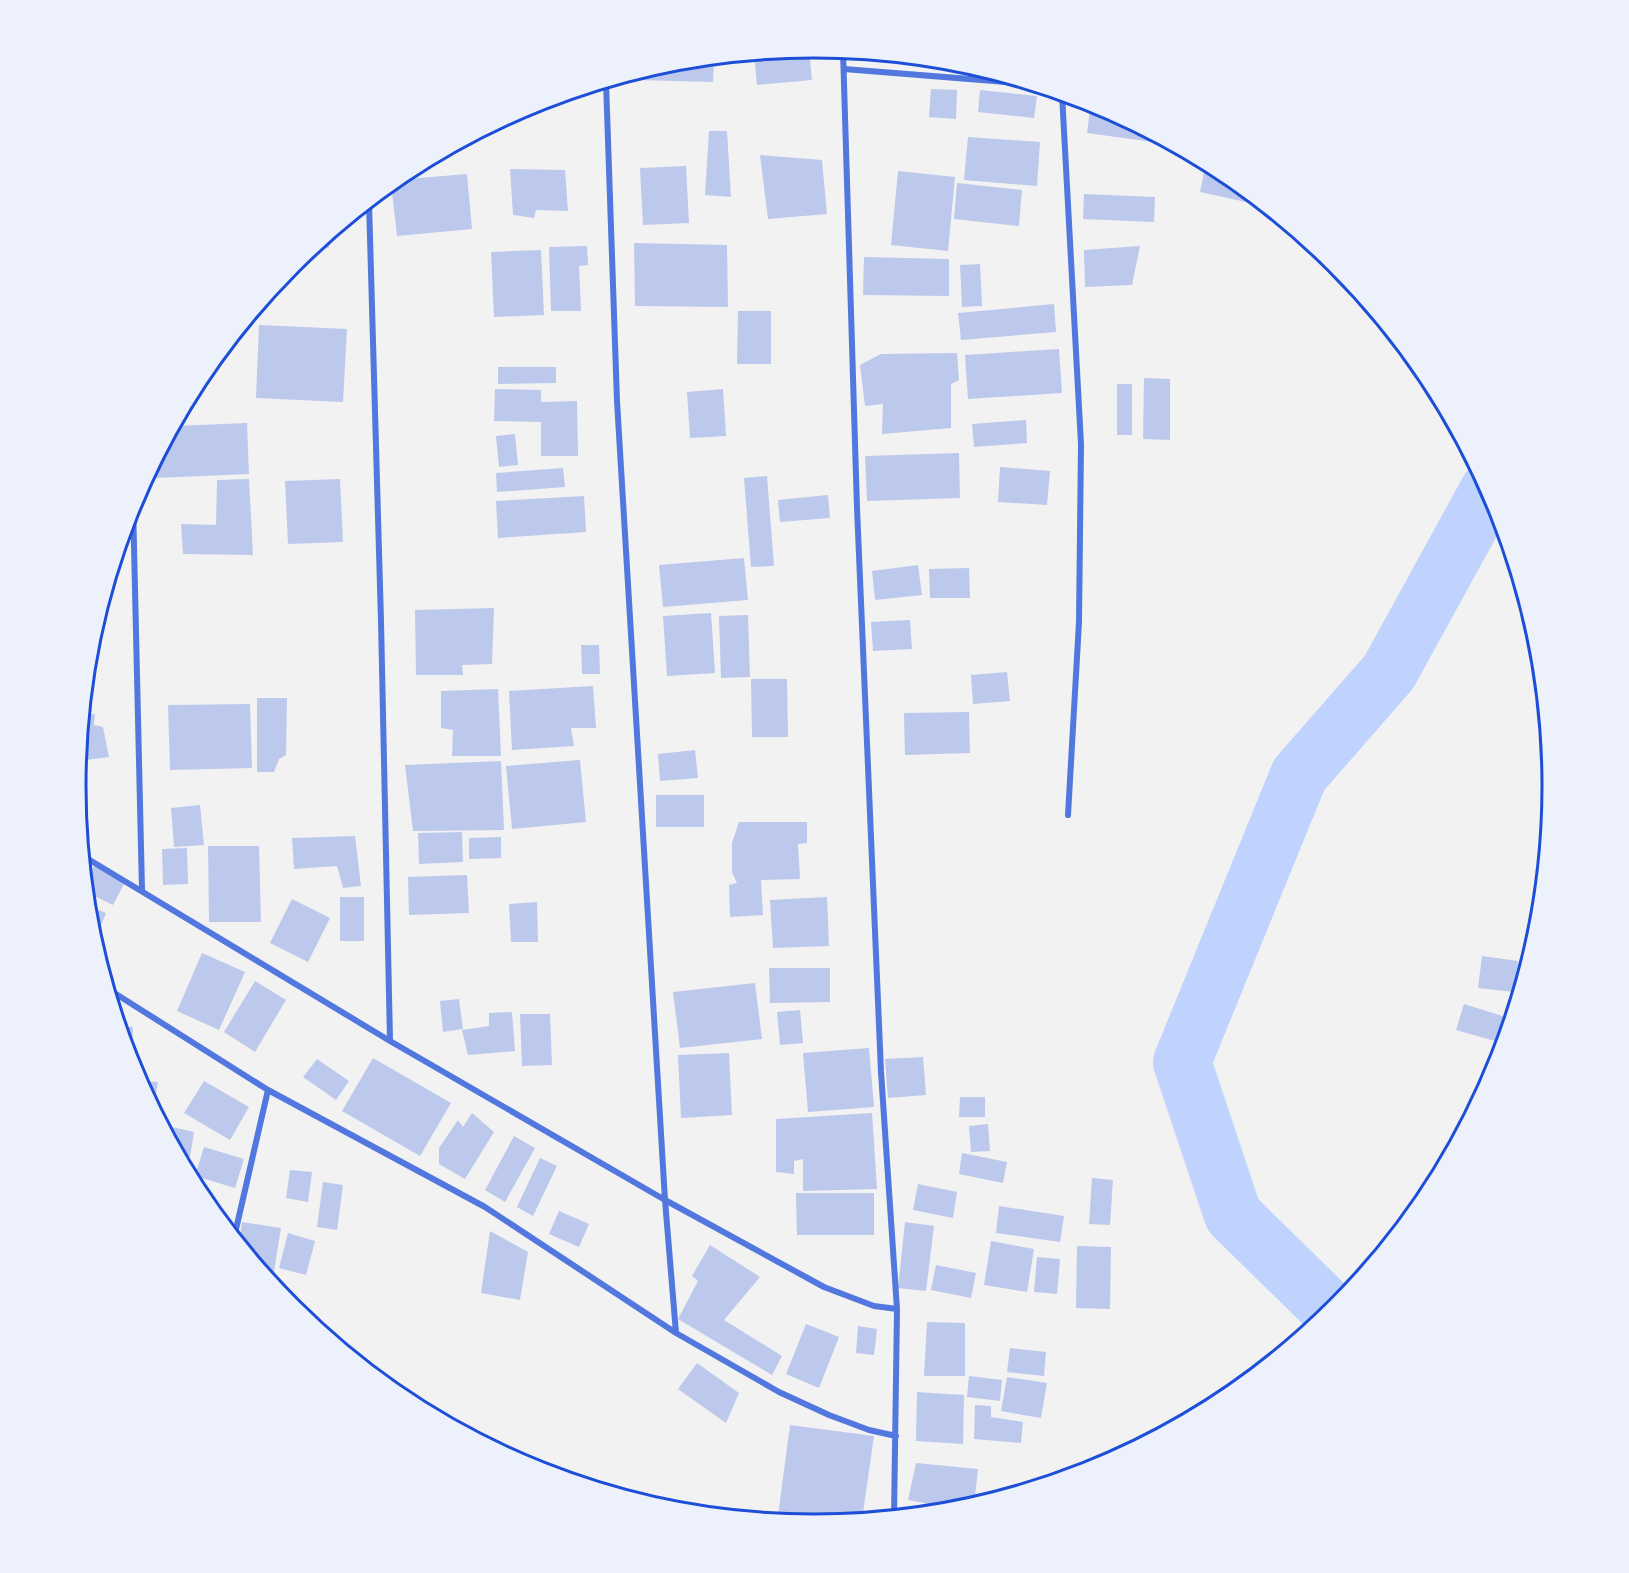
<svg xmlns="http://www.w3.org/2000/svg" width="1629" height="1573" font-family="'Archivo Narrow',sans-serif">
  <style>
    .lines { fill: none; stroke-linecap: round; stroke-linejoin: round }
    .river { stroke: #bfd3fe; stroke-width: 58 }
    .building { fill: #bdc9ec }
    .minor { stroke: #5277de; stroke-width: 6 }
    .rim { fill: none; stroke: #1d4ed8; stroke-width: 3 }
  </style>
  <rect width="100%" height="100%" fill="#f2f2f2"/>
  <g class="lines">
    <path class="river" d="M1332 1312 1233 1215 1182 1062 1299 775 1389 672 1489 490"/>
  </g>
  <path class="building" d="M809 49 812 80 757 85 754 54Z
    M714 58 713 82 637 80V72L671 62Z
    M931 89 957 90 956 119 929 117Z
    M980 90 1037 96 1034 118 978 112Z
    M1091 102 1167 141V144L1087 133Z
    M709 131H727L731 197 705 195Z
    M968 137 1040 142 1037 186 964 180Z
    M760 155 822 160 827 214 768 219Z
    M1206 162 1225 173 1248 192 1246 202 1200 192Z
    M686 166 689 223 643 225 640 168Z
    M510 169 565 170 568 211 536 210 534 218 513 215Z
    M898 171 955 177 948 251 891 245Z
    M467 174 472 229 397 236 391 183 396 180Z
    M957 183 1022 190 1019 226 954 219Z
    M1084 194 1155 197 1154 222 1083 219Z
    M328 235 329 248 311 249Z
    M634 243 727 245 728 307 635 306Z
    M587 246 588 265 579 266 581 311H551L549 247Z
    M1140 246 1132 285 1085 287 1084 250Z
    M541 250 544 315 494 317 491 252Z
    M864 257 949 259V296L863 295Z
    M980 264 982 306 962 307 960 265Z
    M1054 304 1056 332 961 340 958 313Z
    M738 311H771V364H737Z
    M259 325 347 329 343 402 256 398Z
    M1059 349 1062 393 968 399 965 355Z
    M957 353 959 380 951 384V428L882 434 883 404 865 406 860 365 881 354Z
    M498 367H556V383L498 384Z
    M1144 378 1170 379V440L1143 439Z
    M1117 384H1132V435H1117Z
    M495 389 541 390V402L577 401 578 456H541V422L494 421Z
    M723 389 726 436 690 438 687 392Z
    M1026 420 1027 443 974 447 972 424Z
    M247 423 249 474 155 478 154 463 174 426Z
    M515 434 518 465 499 467 496 436Z
    M959 453 960 498 867 501 865 456Z
    M1000 467 1050 471 1047 505 998 502Z
    M563 468 565 487 497 492 496 473Z
    M767 476 774 566 751 567 744 478Z
    M249 479 253 555 183 554 181 524 216 525 217 480Z
    M340 479 343 542 288 544 285 481Z
    M828 495 830 518 780 522 778 500Z
    M584 496 586 532 498 538 496 501Z
    M744 558 748 600 663 607 659 565Z
    M918 565 922 595 875 600 872 571Z
    M969 568 970 598H930L929 569Z
    M494 608 492 664 462 665 463 675H416L415 610Z
    M711 613 715 673 667 676 663 616Z
    M748 615 750 677 721 678 719 616Z
    M98 617V631L93 632Z
    M910 620 912 649 873 651 871 622Z
    M581 645H599L600 674H582Z
    M1007 672 1010 701 973 704 971 675Z
    M751 679H787L788 737H752Z
    M593 686 596 728H571L574 746 512 750 509 691Z
    M498 689 501 756H452L453 730 441 728V691Z
    M257 698H287L286 755 279 759 274 772H257Z
    M250 704 252 768 170 770 168 705Z
    M969 712 970 753 905 755 904 713Z
    M95 714 94 725 103 727 109 757 79 761 83 716Z
    M695 750 698 778 660 781 658 754Z
    M580 760 586 822 512 829 506 766Z
    M501 761 504 830 413 831 405 765Z
    M656 795H704V827H656Z
    M200 805 204 845 174 847 171 808Z
    M739 822H807V843L798 844 800 879 761 880 763 915 730 917 729 885 737 883 732 872V843Z
    M462 832 463 862 419 864 418 833Z
    M355 836 361 886 343 888 337 866 294 869 292 838Z
    M501 837V858L469 859V838Z
    M208 846H259L261 922H209Z
    M187 848 188 884 163 885 162 849Z
    M94 866 125 882 113 905 86 892 85 883Z
    M467 875 469 913 409 915 408 877Z
    M340 897H364V941H340Z
    M827 897 829 946 773 948 770 900Z
    M292 899 330 918 308 962 270 943Z
    M537 902 538 942H511L509 904Z
    M88 906 106 913 94 943 90 930Z
    M202 953 245 972 219 1030 177 1011Z
    M1482 956 1518 961 1514 992 1478 988Z
    M769 968H830V1002L770 1003Z
    M255 981 286 1000 255 1052 224 1032Z
    M755 983 762 1039 680 1048 673 992Z
    M459 999 463 1029 443 1032 440 1001Z
    M1464 1004 1509 1018 1502 1043 1456 1030Z
    M800 1010 803 1043 780 1045 777 1012Z
    M512 1012 515 1051 468 1055 462 1030 489 1026V1013Z
    M520 1014H550L552 1065 522 1066Z
    M119 1026 133 1027 132 1050H126Z
    M869 1048 874 1107 808 1112 803 1053Z
    M729 1053 732 1115 681 1118 678 1055Z
    M923 1057 926 1095 888 1098 885 1059Z
    M373 1058 451 1103 420 1156 342 1111Z
    M317 1059 349 1081 336 1100 303 1077Z
    M138 1081 158 1082 153 1109Z
    M204 1081 249 1107 230 1140 184 1113Z
    M960 1097H985V1117H959Z
    M472 1113 494 1132 465 1179 439 1164V1148L458 1120 463 1127Z
    M872 1113 877 1189 803 1191V1159L794 1161V1174L776 1172V1119Z
    M988 1124 990 1151 971 1152 969 1126Z
    M172 1127 194 1132 190 1157 178 1155 170 1139Z
    M514 1136 535 1148 505 1202 485 1190Z
    M204 1147 244 1159 235 1188 195 1176Z
    M962 1153 1007 1162 1003 1183 959 1174Z
    M540 1158 557 1166 533 1216 517 1207Z
    M290 1170 312 1172 308 1202 286 1198Z
    M1092 1178 1113 1180 1110 1225 1089 1224Z
    M323 1182 343 1185 337 1230 317 1227Z
    M918 1184 957 1192 953 1218 913 1210Z
    M796 1193H874V1235H797Z
    M999 1206 1064 1216 1060 1242 996 1233Z
    M559 1211 589 1224 579 1247 549 1234Z
    M242 1222 281 1228 273 1278 266 1277 239 1244Z
    M905 1222 934 1226 926 1291 898 1288Z
    M490 1231 528 1252 520 1300 481 1293Z
    M288 1233 315 1241 306 1275 279 1268Z
    M991 1241 1034 1249 1027 1292 984 1285Z
    M710 1245 760 1277 724 1320 782 1356 772 1375 678 1319 698 1281 692 1276Z
    M1077 1246 1111 1247 1110 1309 1076 1308Z
    M1037 1257 1060 1259 1057 1294 1034 1292Z
    M936 1265 976 1273 971 1298 931 1290Z
    M927 1322 965 1323V1376H924Z
    M806 1324 839 1337 819 1388 786 1374Z
    M858 1326 877 1329 874 1355 856 1353Z
    M1010 1348 1046 1352 1044 1376 1007 1372Z
    M697 1363 739 1393 726 1423 678 1389Z
    M969 1376 1002 1380 1000 1401 967 1397Z
    M1007 1377 1047 1383 1041 1418 1001 1411Z
    M917 1392 964 1395 963 1444 916 1441Z
    M975 1405 991 1406V1417L1023 1422 1021 1443 974 1439Z
    M790 1425 874 1436 862 1520 834 1523 778 1516Z
    M916 1463 978 1469 974 1506 962 1510 908 1500Z"/>
  <g class="lines">
    <path class="minor" d="M843 51 857 508 881 1072 897 1309 894 1517
      M844 69 1032 84
      M606 82 617 401 665 1200 676 1333
      M1062 94 1081 444 1079 622 1068 815
      M369 202 381 621 390 1041
      M133 503 142 890
      M83 856 390 1041 665 1200 824 1287 874 1306 897 1309
      M108 989 268 1090 485 1207 676 1333 779 1392 829 1415 869 1430 896 1436
      M234 1238 268 1090"/>
  </g>
  <path d="M0 0H1629V1573H0ZM86 786a728 728 0 1 1 1456 0a728 728 0 1 1-1456 0Z" fill="#edf1fc" fill-rule="evenodd"/>
  <path class="rim" d="M86 786a728 728 0 1 1 1456 0a728 728 0 1 1-1456 0Z"/>
</svg>
